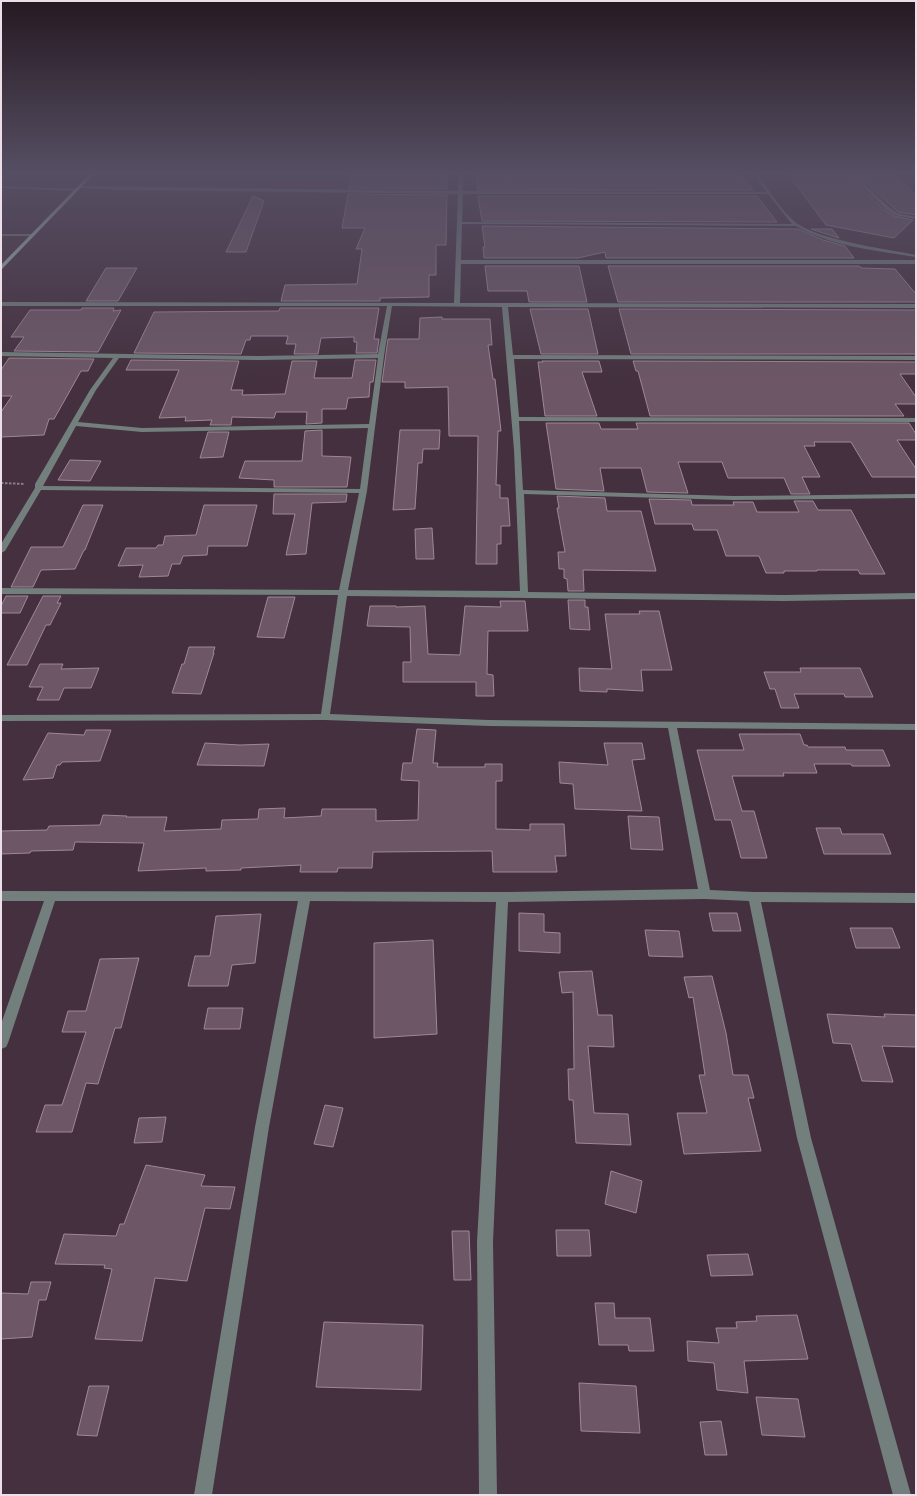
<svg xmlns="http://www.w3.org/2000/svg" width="917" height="1496" font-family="Karla,sans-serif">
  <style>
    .building { fill: #6d5766; stroke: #9f8797 }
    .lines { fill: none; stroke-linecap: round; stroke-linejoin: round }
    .path { stroke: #8d7c88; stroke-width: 2; stroke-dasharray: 2.5 1.5; stroke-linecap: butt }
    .minor { fill: #727f7c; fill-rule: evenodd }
    .major { fill: #abc7c0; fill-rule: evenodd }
  </style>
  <rect width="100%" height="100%" fill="#44303e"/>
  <path class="building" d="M351 174H447V189L349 188Z
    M476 174H741L753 190H478Z
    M788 174 849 175 884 210 894 216 913 220 894 238 826 225Z
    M857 175H896L916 195V215L898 212Z
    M348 194 447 195 446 245H436V275H429V297L380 298V301H281L285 285 357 284 362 249H356L365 228H342Z
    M253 196 264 201 246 252H226Z
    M478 196H757L777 222 482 221Z
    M482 226 798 229 823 240 845 246 854 258H606L605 252 578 258H484L483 247H485Z
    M811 229H832L839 238 820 232Z
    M485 266H579L587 302H529L527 291H488Z
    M608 266H859L862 268 895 269 916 294V302H618Z
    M106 268H137L118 301H86Z
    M82 308H114L113 311 121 310 98 352 14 351 24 337H11L30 310H81Z
    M280 308H379L374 339H379L377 353H356L357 342H354V337L321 338 318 354H294L296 344H286L288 336H251L250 340H246L241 354 134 353 154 312 279 311Z
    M530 309H588L598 354H541Z
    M619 309 916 310V354H631Z
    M442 317V319H490L492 345H488L493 379H495L501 431H498L496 485H500V498H508L510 526H501V544H497V564H476L478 436H449L448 387 405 388V382H382L388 339H419L420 318Z
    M9 358 94 359 88 371H81L54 419H49L44 435 1 437V412L12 396H1V370Z
    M131 360 239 361 231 390H243L242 395 285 394 292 361H317L314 378H352L355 360H376L373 382H370L369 397 348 398 346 409H322V423L306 424 307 412H276L274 418 232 417 231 425H210L212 420 185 421 186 417 159 418 179 370H126Z
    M542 361H599L602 372H582L597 416H545L538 362H543Z
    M633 361 916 362V374H900L916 397V404H895L904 416H650L638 371H636Z
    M546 423H599L601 429H638L636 423H909L916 434V440H897L916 469V477H872L851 442H814L815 446H804L820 477H802L810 494H791L784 478H728L722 462H678L688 493 647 492 641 468H600L604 491 556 489Z
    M322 430V456L351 457 347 487H274V480L239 478 245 461H302L305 431Z
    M400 430H440L439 449H423L422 463H418L415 509 393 510Z
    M208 432H229L223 457 200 458Z
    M70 460 101 461 90 481 58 480Z
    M274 494H347L346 502 312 503 306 554 286 555 295 514H273Z
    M557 496 605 498 607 511H641L656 571 583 570 584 591H568L567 579 564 578V569H559L558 552H565L557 508H559Z
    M649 499 691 500 692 505H734L733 502H753L757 512H799L794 501H813L818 510H851L885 574H860L858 570H817V571H784V573H766L759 556H726L717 530H694L692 524H655Z
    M83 505H103L85 550H84L75 569 41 570 33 587H11L31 547H63Z
    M204 505H257L247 546H208L207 555 183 556 180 564H172L168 576 139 577 143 565 118 566 126 548H156L158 545H163L165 536 196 535Z
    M432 528 434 559H416L415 529Z
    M6 596H28L20 613H1V606Z
    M43 596H61L57 603H61L50 625H46L27 665H7Z
    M268 597H295L284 638 257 637Z
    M568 600H585V607H588L590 630 570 629Z
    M500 601H525L528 631H488L487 674 493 675 494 696H476V682H403V662H411L410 627 367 626 370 606H396V607L425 606 428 654 460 655 465 606 501 607Z
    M639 611H659L672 670H641L643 691 607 689V692L580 691 579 668 612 669 605 614H640Z
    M189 647H215L213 653H214L201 694 172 693 182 664H184Z
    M40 664H63L61 669 99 668 91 688H64L59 700H37L43 687H29Z
    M800 668H860L873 697H845L844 694H794L799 708H781L775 689H770L764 672H801Z
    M417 729 436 730 433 763H438L437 767H485V764H502V781H496V829L530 830V824H564L566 856H555L557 872H493L492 851 373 852 372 868H338L337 872H300L301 865 241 868V870L206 871V868L138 871 144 843 75 842 73 850 31 851 30 853 1 854V831L47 830 49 826 100 825 103 815 127 816 126 817H167L164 831 221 829 222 820 258 819 259 809 285 808 284 818 321 816 322 809H376V821L418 820 419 781 401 780 403 763H412Z
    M86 730H111L100 761 62 762 60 765H57L53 778 23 780 48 733 84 735Z
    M739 734H800L804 745H807L808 747H845L846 750H883L890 766H852L851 764H814L817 773H783L784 776H732L742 811H754L767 858H741L731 820H715L697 750H744Z
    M205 743 240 745 269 744 264 766 197 765Z
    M604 743H642L645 759 632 760 642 811 575 809 573 784 560 783 559 762 608 765Z
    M628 816 659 817 663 850 631 849Z
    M816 828H840L842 834H883L891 854H824Z
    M519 913 544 914V932L560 933V953L519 951Z
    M709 913H737L741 931H713Z
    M261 914 255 963 232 965 228 986H188L195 956H210L216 916Z
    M850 928H892L900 948H856Z
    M645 930 679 931 683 957 649 956Z
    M433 940 437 1034 374 1038V943Z
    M139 958 121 1028H115L98 1084 86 1083 72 1132H36L45 1105H62L86 1032H62L68 1011H86L100 959Z
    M592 971 598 1015H612L614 1047 588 1046 594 1113 628 1114 631 1145 576 1143 573 1100H569L568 1069H574L573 992 562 993 559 972Z
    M712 976 726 1033 733 1075H748L754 1098H748L761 1151 684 1154 677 1113H707L699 1075H705L693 997 689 998 684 977Z
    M208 1008H243L240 1029H204Z
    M827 1014 885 1017 884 1014 916 1015V1047L882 1046 893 1082 862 1081 851 1044 833 1043Z
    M325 1105 343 1108 333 1147 314 1144Z
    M166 1117 162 1142 134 1143 139 1118Z
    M146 1165 205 1175 201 1186 235 1187 230 1209 205 1208 187 1281 155 1278 142 1341 95 1339 112 1269 104 1268 105 1265 55 1264 64 1234 116 1236 120 1224H124Z
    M611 1171 642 1181 636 1213 605 1204Z
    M556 1230H589L591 1256H557Z
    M452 1231H469L471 1280H454Z
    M748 1254 753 1275 711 1276 707 1255Z
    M31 1282H51L46 1300H39L32 1337 1 1339V1293L28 1294Z
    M595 1303H614L615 1318H650L654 1351H629L628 1345H599Z
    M797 1315 808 1359 744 1361 748 1393 717 1390 714 1363 688 1361 687 1341 719 1343 716 1328H737L736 1322 757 1321 756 1316Z
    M324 1322 423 1325 421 1390 316 1387Z
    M579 1383 636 1386 640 1433 581 1431Z
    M89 1386H109L97 1436 77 1435Z
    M756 1397 798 1399 805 1437 762 1435Z
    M721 1421 727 1455H705L700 1422Z"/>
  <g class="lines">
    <path class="path" d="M1 483 25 484"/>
    <path class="minor" d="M459 174H463V191L766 192 754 174H758C769 190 780 209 795 222 818 240 886 249 916 255V257C878 251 829 246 796 226L462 224 461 260H916V264H461L460 303 916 304V308L508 307 513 355 916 356V360L514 359 519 417 916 418V422L519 421 523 490 733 496 916 494V498L733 500 524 494 528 592 784 595 916 593V599L784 601 347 596 330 714 489 720 916 724V730L677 728 710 890 754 892 916 893V903L761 902 811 1138 911 1495H893L797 1138 749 901 705 899 508 902 493 1242 497 1495H479L477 1242 496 902 310 901 269 1127 212 1495H194L255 1127 298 901H55L8 1043 6 1047 1 1049V1024L44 901H1V891L502 892 698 889 668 728 489 726 325 720 1 721V715L321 714 338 595 1 594V588L339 590 359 493 41 490 5 551 1 553V544L35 488V484L90 390 113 358 1 356V352L259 356 378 354 387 306H1V302L454 303 458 194 119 190 80 188 78 186 458 191ZM463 194H768L792 224 462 222ZM392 306 502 307 514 450 520 591 348 590 367 491 384 356ZM119 358 259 360 378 358 369 424 142 428 78 422 96 390ZM76 426 142 432 368 428 360 489 43 486Z
      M850 174H854L889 207 897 213 916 217V219L894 215 885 209Z
      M1 186 77 189 79 190 77 191 1 188Z
      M1 234H32L34 235 32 236H1Z"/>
    <path class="major" d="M90 174H94L1 270V265Z"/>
  </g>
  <linearGradient id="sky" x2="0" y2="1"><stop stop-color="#251a22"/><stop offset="0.45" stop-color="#564e63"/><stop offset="1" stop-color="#564e63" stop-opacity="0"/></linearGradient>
  <rect width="917" height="383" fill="url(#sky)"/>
  <rect width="917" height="1496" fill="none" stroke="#ecdfe8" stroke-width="4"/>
</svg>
